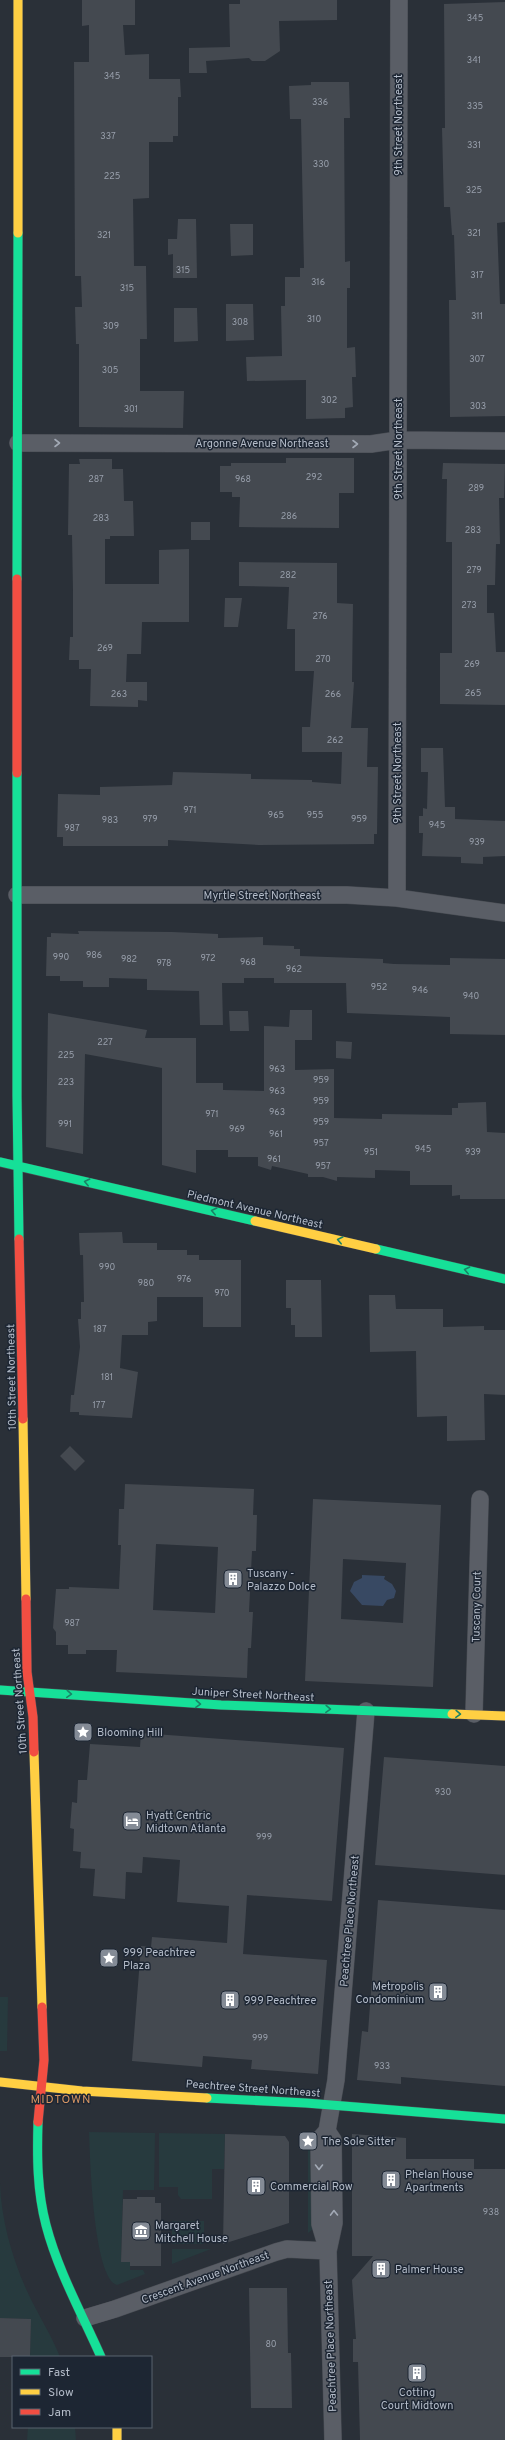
<svg xmlns="http://www.w3.org/2000/svg" width="505" height="2440" font-family="Overpass,sans-serif">
  <style>
    .green { fill: #273a3e }
    .water { fill: #384963 }
    .building { fill: #444950; fill-rule: evenodd }
    .lines { fill: none; stroke-linecap: round; stroke-linejoin: round }
    .street-casing { stroke: #484c53; stroke-width: 18 }
    .fast-casing { stroke: #484c53; stroke-width: 10 }
    .slow-casing { stroke: #484c53; stroke-width: 10 }
    .jam-casing { stroke: #484c53; stroke-width: 10 }
    .street { stroke: #5a5e66; stroke-width: 17 }
    .fast { stroke: #16e098; stroke-width: 9 }
    .slow { stroke: #ffcf43; stroke-width: 9 }
    .jam { stroke: #f24e42; stroke-width: 9 }
    .oneway { stroke: #a2a9b5 }
    .oneway2 { stroke: #1a8366 }
    .labels { text-anchor: middle; stroke-width: 3; stroke-linejoin: round; paint-order: stroke }
    .number-label { font-size: 9px; fill: #989fab }
    .street-label { font-size: 11px; fill: #b4bcc9; stroke: #1d2633 }
    .poi-label { font-size: 11px; fill: #b4bcc9; stroke: #1d2633; text-anchor: start }
    .neighbourhood-label { font-size: 12px; letter-spacing: 1px; fill: #d59563; stroke: #1d2633 }
  </style>
  <rect width="100%" height="100%" fill="#2a3038"/>
  <path class="green" d="M0 1997H8L7 2051H0Z
    M89 2132 155 2133 154 2190H123L121 2262H130V2270H143L145 2274 117 2285C93 2278 90 2156 89 2132Z
    M159 2133 225 2134 224 2169H212V2199H181L178 2195V2187H159Z
    M309 2136H314L313 2229 308 2233V2145H304V2139H309Z
    M0 2183C1 2219 12 2258 27 2291 37 2313 51 2334 60 2357H30L31 2319 0 2318Z
    M172 2221H204V2244H172Z
    M172 2249H211L172 2264Z
    M28 2427H75L76 2440H27Z"/>
  <path class="water" d="M362 1575 385 1576 384 1579 392 1584 396 1591 394 1598 387 1600 383 1606 362 1605 350 1591 354 1582 362 1578Z"/>
  <path class="building" d="M82 0H135V25H123L125 55 149 54V79H180L181 97H178V136H173V142H149V198L133 199 134 266H146L147 339H140V391H184L183 428 79 427V344H76L75 307H82L81 276H75L74 62H89V25L82 26Z
    M240 0H337V20L279 21 280 51 265 61H252L249 58 206 61 207 73H189V48L230 47 229 4H240Z
    M505 2V222L497 223 500 304H505V416L450 417 449 300H456L454 235H452L450 207H444L442 128H445L444 4Z
    M311 82H349L350 118H344L345 262 350 261V288H347V348L355 347 356 377H352L353 407 345 408V418L306 419V380L247 381 246 357 282 356 281 306H285V277H300V268H304L301 119H290L289 86 311 85Z
    M178 219H196L197 278H173V254L168 255V239H177Z
    M230 224H253V255L231 256Z
    M226 304H253L254 340 226 341Z
    M174 308H197L198 341 174 342Z
    M286 458H354V493H339V528L239 527 240 497H232V492H220V466H231V463H286Z
    M79 459H112V469H123L124 501H133L134 536H110V539H105V584H159V550L189 549V622H142L141 654H127L126 682H147V701L138 700V707L90 706 91 669H79V660H69L70 637H73V591L72 535H68L69 464H80Z
    M443 463 505 464 504 498H499L500 544H496L495 585H487V613H494L496 652H505V705L440 704V653H452V542H446L447 479H442Z
    M191 522H210V540H191Z
    M239 562 337 563V603L353 604 352 682H354L351 728H368L367 767H378L377 834H374V844L259 845 168 840V846H63V837H57L58 794 100 795V787L172 785 173 772 251 774V779L312 780V782L341 784 342 752H302V727H310L314 671H295V629H287L289 587 239 586Z
    M225 598H242L238 627H224Z
    M421 748H443L445 807H455V819L505 821V856L483 857V864L461 863V857L422 856 423 833H419V816H423V808L427 809 428 772H421Z
    M78 931 172 932 218 934V938L263 937V945L294 946V949H300V956L383 959V963L394 964 450 965V958L505 959V1035L450 1034V1017L347 1013 346 983H274V978H244V983H222L223 1025H200L199 991 147 990V979L109 978V987H83V981H60V976H46L47 937H51V933L79 934Z
    M290 1010H312V1040H295V1070L334 1069V1118L382 1119V1114L452 1115V1108H458V1103L486 1102 487 1132 505 1133V1199H460V1195L452 1196V1185H410V1171L375 1170V1178L337 1177V1181L323 1177H308V1174L272 1166 271 1170 258 1166V1157H228V1150H196V1173L162 1165V1068L85 1054 83 1154 46 1147 48 1013 147 1030 145 1038H196V1083H223V1090L264 1091V1026L289 1027Z
    M229 1011H248L249 1031H230Z
    M336 1041 352 1042 351 1059 336 1058Z
    M122 1232 123 1243H157V1250H187V1255H199V1260H241V1327H203V1297H157V1321L148 1322V1335H122L120 1368 138 1372 132 1418 79 1415V1412H70L71 1395H74L80 1347 78 1319H81V1302H84L83 1255H80L79 1233Z
    M286 1280H321L322 1337H295V1325H291V1308H286Z
    M369 1295H395L396 1309H443V1327L484 1326V1330H505V1395L484 1394 485 1440 447 1441V1416L417 1417 416 1351 370 1352Z
    M70 1446 85 1461 75 1471 60 1456Z
    M125 1484 254 1489 253 1515H257L256 1551H252L249 1612H253L251 1648H248L247 1678 116 1672 117 1650H86V1654H68V1645H56V1632L53 1628 56 1589H69V1587L119 1589 121 1545H118L119 1509H124ZM156 1544 218 1547 215 1613 153 1610Z
    M313 1499 441 1505 433 1687 305 1681ZM343 1559 406 1563 403 1623 341 1619Z
    M141 1733 344 1748 332 1901 247 1895 245 1926 243 1954 327 1960 318 2074 251 2069 252 2060 203 2056 202 2067 132 2061 141 1946 151 1947 152 1937 227 1943 229 1906 177 1902 180 1860 143 1857 142 1873 126 1872 125 1899 93 1896 95 1869 80 1868 81 1852 73 1851 74 1829 70 1828 72 1802 77 1803 78 1780H87L90 1744 140 1747Z
    M384 1757 505 1766V1875L375 1865Z
    M378 1900 505 1910V2086L401 2077V2084L357 2080 362 2031 368 2032Z
    M225 2134 285 2136 289 2142V2223L223 2244Z
    M352 2134 406 2138V2159H474V2169H505V2440H360L358 2362H353V2339H356L352 2280 373 2256H352Z
    M137 2197H155V2203H161V2266H130V2262H121L123 2199H137Z
    M249 2288H287L288 2353H291L292 2408H251Z
    M0 2318 31 2319 30 2357H0Z"/>
  <g class="lines">
    <g class="street-casing">
      <path id="street" d="M18 443 371 444 398 440 505 441
        M17 895H347L397 898 505 913
        M397 898 399 0
        M474 1714 480 1499
        M327 2131 333 2140 334 2223 328 2251 333 2440
        M328 2251 320 2224 319 2140 327 2131 336 2080 366 1711
        M85 2318 115 2309 276 2252 287 2249 328 2251"/>
    </g>
    <g class="fast-casing">
      <path id="fast" d="M17 579 18 233
        M17 773V1096L19 1239
        M0 1162 255 1221
        M376 1249 505 1279
        M0 1690 221 1705 452 1714
        M207 2098 306 2103 505 2119
        M38 2122C37 2156 37 2191 46 2225 58 2271 82 2314 101 2357"/>
    </g>
    <g class="slow-casing">
      <path id="slow" d="M18 233V0
        M255 1221 376 1249
        M23 1419 26 1599
        M452 1714 505 1716
        M34 1752 42 2007
        M0 2082 82 2091 207 2098
        M117 2427V2440"/>
    </g>
    <g class="jam-casing">
      <path id="jam" d="M17 773V579
        M19 1239 23 1419
        M26 1599 27 1672 33 1717 34 1752
        M38 2122 44 2060 42 2007"/>
    </g>
    <use href="#street" class="street"/>
    <use href="#fast" class="fast"/>
    <use href="#slow" class="slow"/>
    <use href="#jam" class="jam"/>
  </g>
  <defs><path id="oneway-chevron" d="M-2-3.5L2.5 0L-2 3.5" fill="none" stroke-width="1.6" stroke-linecap="round" stroke-linejoin="round"/></defs>
  <g class="oneway">
    <use href="#oneway-chevron" transform="translate(57 443)"/>
    <use href="#oneway-chevron" transform="translate(355 444)"/>
    <use href="#oneway-chevron" transform="translate(319 2167) rotate(90)"/>
    <use href="#oneway-chevron" transform="translate(334 2213) rotate(-91)"/>
  </g>
  <g class="oneway2">
    <use href="#oneway-chevron" transform="translate(87 1182) rotate(-167)"/>
    <use href="#oneway-chevron" transform="translate(214 1211) rotate(-167)"/>
    <use href="#oneway-chevron" transform="translate(340 1240) rotate(-167)"/>
    <use href="#oneway-chevron" transform="translate(467 1270) rotate(-167)"/>
    <use href="#oneway-chevron" transform="translate(69 1694) rotate(4)"/>
    <use href="#oneway-chevron" transform="translate(198 1704) rotate(4)"/>
    <use href="#oneway-chevron" transform="translate(328 1709) rotate(2)"/>
    <use href="#oneway-chevron" transform="translate(458 1714) rotate(2)"/>
  </g>
  <defs>
    <g id="building-square" transform="scale(1)"><rect x="-9" y="-9" width="18" height="18" rx="4" fill="#848b96" stroke="#1d2633"/><path d="M-4-6H4V6H1V3H-1V6H-4ZM-2.5-4.3h1.7v1.8h-1.7ZM.8-4.3h1.7v1.8H.8ZM-2.5-1h1.7V.8h-1.7ZM.8-1h1.7V.8H.8Z" fill="#fff"/></g>
    <g id="sight-square" transform="scale(1)"><rect x="-9" y="-9" width="18" height="18" rx="4" fill="#848b96" stroke="#1d2633"/><path d="M0-6L1.8-2.2L6-1.7L2.9 1.2L3.7 5.4L0 3.3L-3.7 5.4L-2.9 1.2L-6-1.7L-1.8-2.2Z" fill="#fff"/></g>
    <g id="hotel-square" transform="scale(1)"><rect x="-9" y="-9" width="18" height="18" rx="4" fill="#848b96" stroke="#1d2633"/><path d="M-6-4.5h1.5V1H6V5H4.5V3h-9V5H-6ZM-4 0a1.8 1.8 0 1 1 3.6 0ZM.5 0V-2.5h3Q6-2.5 6 0Z" fill="#fff"/></g>
    <g id="museum-square" transform="scale(1)"><rect x="-9" y="-9" width="18" height="18" rx="4" fill="#848b96" stroke="#1d2633"/><path d="M0-6L6-3V-2H-6V-3ZM-5-1h2V3h-2ZM-1-1h2V3h-2ZM3-1h2V3H3ZM-6 4H6V6H-6Z" fill="#fff"/></g>
  </defs>
  <g fill-rule="evenodd">
    <use href="#building-square" x="233" y="1579"/>
    <use href="#sight-square" x="83" y="1732"/>
    <use href="#hotel-square" x="132" y="1821"/>
    <use href="#sight-square" x="109" y="1958"/>
    <use href="#building-square" x="438" y="1992"/>
    <use href="#building-square" x="230" y="2000"/>
    <use href="#sight-square" x="308" y="2141"/>
    <use href="#building-square" x="391" y="2180"/>
    <use href="#building-square" x="256" y="2186"/>
    <use href="#museum-square" x="141" y="2231"/>
    <use href="#building-square" x="381" y="2269"/>
    <use href="#building-square" x="417" y="2373"/>
  </g>
  <g class="labels">
    <g class="number-label">
      <text x="475" y="21">345</text>
      <text x="474" y="63">341</text>
      <text x="112" y="79">345</text>
      <text x="320" y="105">336</text>
      <text x="475" y="109">335</text>
      <text x="108" y="139">337</text>
      <text x="474" y="148">331</text>
      <text x="321" y="167">330</text>
      <text x="112" y="179">225</text>
      <text x="474" y="193">325</text>
      <text x="474" y="236">321</text>
      <text x="104" y="238">321</text>
      <text x="183" y="273">315</text>
      <text x="477" y="278">317</text>
      <text x="318" y="285">316</text>
      <text x="127" y="291">315</text>
      <text x="477" y="319">311</text>
      <text x="314" y="322">310</text>
      <text x="240" y="325">308</text>
      <text x="111" y="329">309</text>
      <text x="477" y="362">307</text>
      <text x="110" y="373">305</text>
      <text x="329" y="403">302</text>
      <text x="478" y="409">303</text>
      <text x="131" y="412">301</text>
      <text x="314" y="480">292</text>
      <text x="96" y="482">287</text>
      <text x="243" y="482">968</text>
      <text x="476" y="491">289</text>
      <text x="289" y="519">286</text>
      <text x="101" y="521">283</text>
      <text x="473" y="533">283</text>
      <text x="474" y="573">279</text>
      <text x="288" y="578">282</text>
      <text x="469" y="608">273</text>
      <text x="320" y="619">276</text>
      <text x="105" y="651">269</text>
      <text x="323" y="662">270</text>
      <text x="472" y="667">269</text>
      <text x="473" y="696">265</text>
      <text x="119" y="697">263</text>
      <text x="333" y="697">266</text>
      <text x="335" y="743">262</text>
      <text x="190" y="813">971</text>
      <text x="276" y="818">965</text>
      <text x="315" y="818">955</text>
      <text x="150" y="822">979</text>
      <text x="359" y="822">959</text>
      <text x="110" y="823">983</text>
      <text x="437" y="828">945</text>
      <text x="72" y="831">987</text>
      <text x="477" y="845">939</text>
      <text x="94" y="958">986</text>
      <text x="61" y="960">990</text>
      <text x="208" y="961">972</text>
      <text x="129" y="962">982</text>
      <text x="248" y="965">968</text>
      <text x="164" y="966">978</text>
      <text x="294" y="972">962</text>
      <text x="379" y="990">952</text>
      <text x="420" y="993">946</text>
      <text x="471" y="999">940</text>
      <text x="105" y="1045">227</text>
      <text x="66" y="1058">225</text>
      <text x="277" y="1072">963</text>
      <text x="321" y="1083">959</text>
      <text x="66" y="1085">223</text>
      <text x="277" y="1094">963</text>
      <text x="321" y="1104">959</text>
      <text x="277" y="1115">963</text>
      <text x="212" y="1117">971</text>
      <text x="321" y="1125">959</text>
      <text x="65" y="1127">991</text>
      <text x="237" y="1132">969</text>
      <text x="276" y="1137">961</text>
      <text x="321" y="1146">957</text>
      <text x="423" y="1152">945</text>
      <text x="371" y="1155">951</text>
      <text x="473" y="1155">939</text>
      <text x="274" y="1162">961</text>
      <text x="323" y="1169">957</text>
      <text x="107" y="1270">990</text>
      <text x="184" y="1282">976</text>
      <text x="146" y="1286">980</text>
      <text x="222" y="1296">970</text>
      <text x="100" y="1332">187</text>
      <text x="107" y="1380">181</text>
      <text x="99" y="1408">177</text>
      <text x="72" y="1626">987</text>
      <text x="443" y="1795">930</text>
      <text x="264" y="1840">999</text>
      <text x="260" y="2041">999</text>
      <text x="382" y="2069">933</text>
      <text x="491" y="2215">938</text>
      <text x="271" y="2347">80</text>
    </g>
    <g class="street-label">
      <text transform="translate(398 125) rotate(-90)" y="4">9th Street Northeast</text>
      <text x="262" y="447">Argonne Avenue Northeast</text>
      <text transform="translate(398 449) rotate(-90)" y="4">9th Street Northeast</text>
      <text transform="translate(397 773) rotate(-90)" y="4">9th Street Northeast</text>
      <text x="262" y="899">Myrtle Street Northeast</text>
      <text transform="translate(255 1209) rotate(13)" y="4">Piedmont Avenue Northeast</text>
      <text transform="translate(11 1377) rotate(-91)" y="4">10th Street Northeast</text>
      <text transform="translate(476 1607) rotate(-89)" y="4">Tuscany Court</text>
      <text transform="translate(253 1694) rotate(3)" y="4">Juniper Street Northeast</text>
      <text transform="translate(19 1701) rotate(-94)" y="4">10th Street Northeast</text>
      <text transform="translate(349 1921) rotate(-85)" y="4">Peachtree Place Northeast</text>
      <text transform="translate(253 2088) rotate(4)" y="4">Peachtree Street Northeast</text>
      <text transform="translate(205 2277) rotate(-20)" y="4">Crescent Avenue Northeast</text>
      <text transform="translate(330 2346) rotate(-92)" y="4">Peachtree Place Northeast</text>
    </g>
    <g class="poi-label">
      <text x="247" y="1577">Tuscany -<tspan x="247" dy="13">Palazzo Dolce</tspan></text>
      <text x="97" y="1736">Blooming Hill</text>
      <text x="146" y="1819">Hyatt Centric<tspan x="146" dy="13">Midtown Atlanta</tspan></text>
      <text x="123" y="1956">999 Peachtree<tspan x="123" dy="13">Plaza</tspan></text>
      <text x="424" y="1990" text-anchor="end">Metropolis<tspan x="424" dy="13">Condominium</tspan></text>
      <text x="244" y="2004">999 Peachtree</text>
      <text x="322" y="2145">The Sole Sitter</text>
      <text x="405" y="2178">Phelan House<tspan x="405" dy="13">Apartments</tspan></text>
      <text x="270" y="2190">Commercial Row</text>
      <text x="155" y="2229">Margaret<tspan x="155" dy="13">Mitchell House</tspan></text>
      <text x="395" y="2273">Palmer House</text>
      <text x="417" y="2396" text-anchor="middle">Cotting<tspan x="417" dy="13">Court Midtown</tspan></text>
    </g>
    <g class="neighbourhood-label">
      <text x="61" y="2103">MIDTOWN</text>
    </g>
  </g>
  <rect x="12" y="2356" width="140" height="72" fill="#1d2633" stroke="#59626f"/>
  <rect x="20" y="2369" width="20" height="6" fill="#16e098" stroke="#59626f"/>
  <text x="48" y="2376" font-size="12" fill="#b4bcc9">Fast</text>
  <rect x="20" y="2389" width="20" height="6" fill="#ffcf43" stroke="#59626f"/>
  <text x="48" y="2396" font-size="12" fill="#b4bcc9">Slow</text>
  <rect x="20" y="2409" width="20" height="6" fill="#f24e42" stroke="#59626f"/>
  <text x="48" y="2416" font-size="12" fill="#b4bcc9">Jam</text>
</svg>
